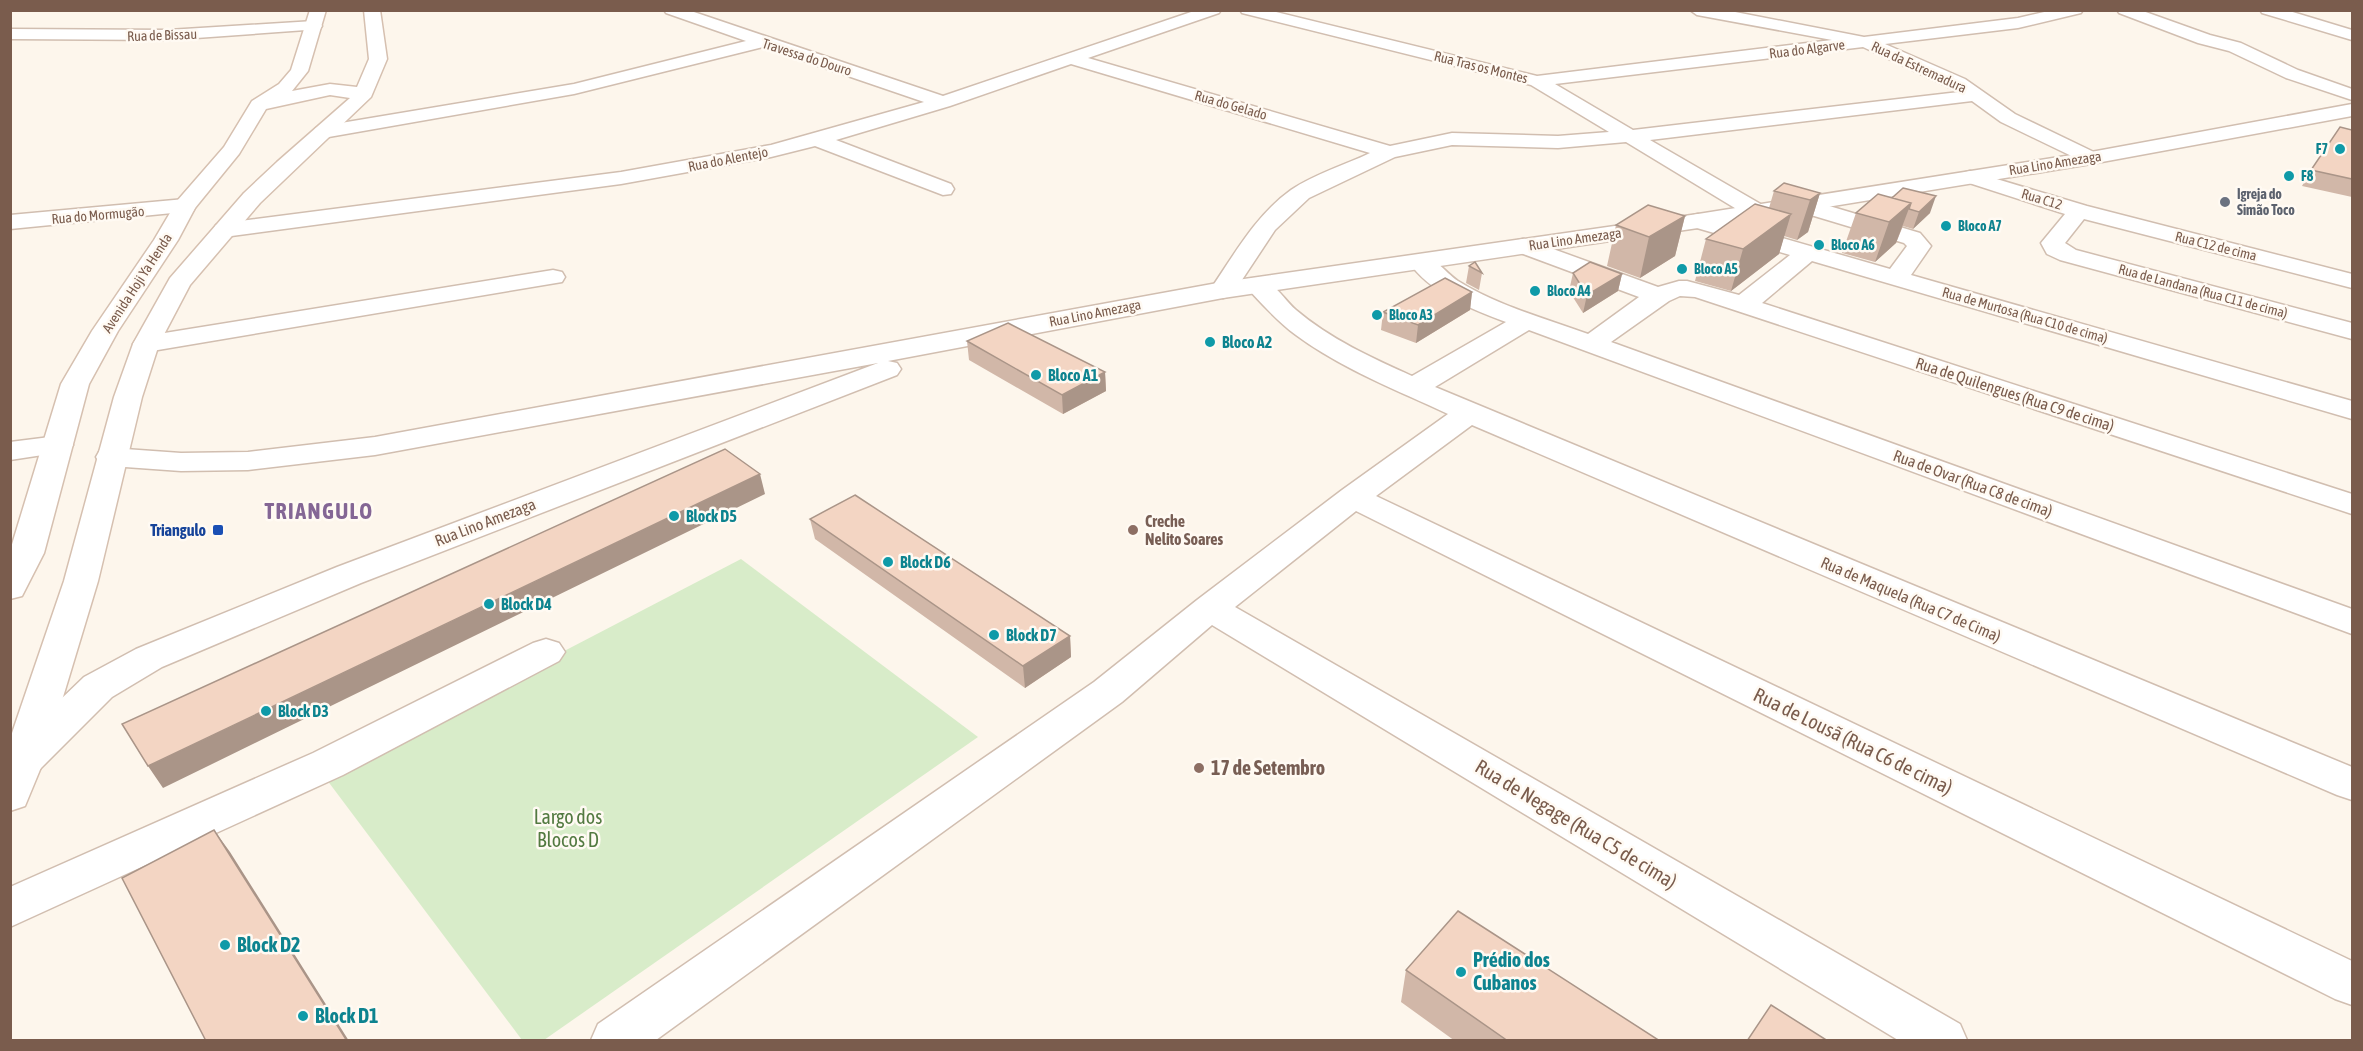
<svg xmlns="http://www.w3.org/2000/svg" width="2363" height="1051" font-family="'Asap Condensed',sans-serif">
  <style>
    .green { fill: #d8ecc9 }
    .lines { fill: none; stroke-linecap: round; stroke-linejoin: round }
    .minor-casing { stroke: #d1beb0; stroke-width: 3 }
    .tertiary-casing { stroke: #d1beb0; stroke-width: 3 }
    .secondary-casing { stroke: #d6c0b0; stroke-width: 3 }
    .minor { fill: #fff; fill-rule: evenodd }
    .tertiary { fill: #fff; fill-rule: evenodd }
    .secondary { fill: #fff; fill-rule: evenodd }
    .wall { fill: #d1b7a8 }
    .shaded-wall { fill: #aa9588 }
    .building { fill: #f3d5c3; stroke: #aa9588; stroke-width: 1.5 }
    .culture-dot { fill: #0f9aa8; stroke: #fffaf3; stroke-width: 2 }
    .worship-dot { fill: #6b7280; stroke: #fffaf3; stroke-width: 2 }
    .transit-dot { fill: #1a4fb4; stroke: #fffaf3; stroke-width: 2 }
    .education-dot { fill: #8d6e63; stroke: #fffaf3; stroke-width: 2 }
    .labels { text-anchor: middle; stroke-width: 5; stroke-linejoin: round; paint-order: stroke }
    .far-street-label { font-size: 14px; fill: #7a5c4d; stroke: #fffaf3 }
    .far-culture-label { font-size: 14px; font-weight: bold; fill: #0d838f; stroke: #fffaf3; text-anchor: start }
    .far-worship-label { font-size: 14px; font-weight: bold; fill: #5b616d; stroke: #fffaf3; text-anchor: start }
    .culture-label { font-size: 16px; font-weight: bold; fill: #0d838f; stroke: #fffaf3; text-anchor: start }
    .street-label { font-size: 16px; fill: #7a5c4d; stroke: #fffaf3 }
    .education-label { font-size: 16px; font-weight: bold; fill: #785e54; stroke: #fffaf3; text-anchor: start }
    .transit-label { font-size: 16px; font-weight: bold; fill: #164399; stroke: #fffaf3; text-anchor: end }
    .near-street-label { font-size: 20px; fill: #7a5c4d; stroke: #fffaf3 }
    .near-education-label { font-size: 20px; font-weight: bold; fill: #785e54; stroke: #fffaf3; text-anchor: start }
    .near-park-label { font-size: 20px; fill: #537a41; stroke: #fffaf3 }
    .near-culture-label { font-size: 20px; font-weight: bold; fill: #0d838f; stroke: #fffaf3; text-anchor: start }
    .district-label { font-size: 22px; font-weight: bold; letter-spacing: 1.5px; fill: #846695; stroke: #fffaf3 }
  </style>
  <rect width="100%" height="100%" fill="#fdf6ec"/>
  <path class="green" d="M741 559 978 737 544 1040H522L324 776Z"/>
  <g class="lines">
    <g class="minor-casing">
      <path id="minor" d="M664 10H688L943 96 1197 10H1221L1219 13 1088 58 1390 146 1452 133 1558 136 1609 132 1531 85 1242 13 1240 10H1268L1537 76 1832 40 1697 15 1690 10H1725L1864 37 2018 18 2053 10H2083L2081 13 2018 28 1885 44 1965 79 2015 114 2098 154 2101 158 2098 162 2091 164 2084 162 2001 122 1972 101 1650 140 1764 206 1767 211 1764 216 1756 218 1748 216 1626 142 1558 148 1452 145 1395 157 1309 198 1275 230 1232 295 1223 298 1214 295 1210 290C1234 255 1256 215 1291 190 1314 174 1345 165 1370 153L1071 64 950 106 836 140 951 184 954 189 951 194 943 195 815 146 771 157 621 184 224 237 216 235 213 230 216 225 224 223 621 172 771 145 924 102 763 47 574 94 323 138 316 136 313 132 316 128 323 126 574 84 746 41 666 13ZM1863 47 1959 92 1633 130 1555 84Z
        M2117 10H2140L2210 35 2241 43 2298 70 2352 89V100L2286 78 2229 51 2198 43 2119 13Z
        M2260 10H2286L2352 30V40L2262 13Z
        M314 21 320 23 322 26 320 29 168 40 10 39V29L168 30Z
        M1970 171 2087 206 2352 274V288L2084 219 2065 243 2076 250 2352 323V339L2060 260 2047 254 2041 243 2065 214 1963 181 1959 177 1963 173Z
        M1799 197 1920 233 1931 246 1911 275 2352 401V419L1812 261 1762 303 2352 494V514L1695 297 1680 296 1669 301 1611 342 2352 609V634L1529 330 1435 387 2352 767V800L2337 795 1472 425 1376 496 2352 961V1005L2335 999 1356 511 1235 607 1960 1024 1967 1040H1898L1212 625 1122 702 656 1040H591L598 1024 1094 682 1197 600 1342 490 1448 414C1397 390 1342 369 1296 335 1278 322 1264 306 1249 290L1246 285 1249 280C1271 274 1281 297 1296 310 1330 339 1372 358 1412 376L1506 322C1471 309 1430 293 1408 261L1412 256C1432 251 1442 270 1458 281 1498 306 1545 318 1588 334L1639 297 1515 251 1511 246 1515 241 1523 239 1531 241 1658 287 1679 281H1687L1739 295 1790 255 1690 226 1687 221 1690 216 1698 214 1706 216 1890 269 1907 246 1904 243 1791 209 1788 204 1791 199Z
        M185 199 193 201 196 206 193 211 10 229V215Z
        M553 270 562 272 565 277 562 282 146 352 137 350 133 344 137 338 146 336Z
        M58 436 69 439 73 445 69 451 10 460V442Z
        M546 639 559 643 565 652 559 661 343 775 10 927V887L313 753 533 643Z"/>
    </g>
    <g class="tertiary-casing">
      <path id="tertiary" d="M2352 104V116L2091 164 1698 228 1223 298 888 361 897 363 901 369 897 375 361 583 162 667 112 697 38 771 24 775 10 771V748L84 677 136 649 337 567 878 363 375 455 248 470 181 471 111 466 100 464 96 457 100 450 111 448 181 453 248 452 375 437 1223 282 1698 214 2091 152Z"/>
    </g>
    <g class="secondary-casing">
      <path id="secondary" d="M310 10H326L308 71 292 91 330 84 357 87 369 59 364 10H380L387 59 371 97 260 203 190 285 159 344 142 397 98 581 44 760 25 806 10 811V739L64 581 114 397 133 344 170 278 244 193 277 162 350 98 330 95 266 109 239 154 195 208 178 240 118 331 89 384 44 553 22 596 10 599V551L61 384 92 331 154 240 177 201 224 147 252 101 279 84 291 70Z"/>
    </g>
    <use href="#minor" class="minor"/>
    <use href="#tertiary" class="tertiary"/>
    <use href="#secondary" class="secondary"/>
  </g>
  <path class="wall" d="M2352 130V197L2302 186 2311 170Z
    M1774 191 1820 193 1808 232 1797 240 1784 236 1779 254 1731 291 1695 281 1706 239 1769 208Z
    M1878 194 1930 213 1913 229 1903 226 1896 243 1875 262 1842 253 1856 213Z
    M1685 216 1675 256 1640 278 1607 266 1616 225Z
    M1469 266 1482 273 1479 290 1466 283Z
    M1573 273 1622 274 1618 291 1583 313 1569 291Z
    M1472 292 1470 310 1416 343 1381 330 1383 312Z
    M967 341 1105 372 1106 391 1063 414 969 360Z
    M810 519 1070 636 1071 657 1025 688 815 539Z
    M1406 970 1660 1041H1455L1401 1002Z"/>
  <path class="shaded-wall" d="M1820 193 1808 232 1797 240 1810 200Z
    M1936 196 1930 213 1913 229 1919 212Z
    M1911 203 1896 243 1875 262 1889 222Z
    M1791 214 1779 254 1731 291 1743 249Z
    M1685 216 1675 256 1640 278 1649 237Z
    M1622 274 1618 291 1583 313 1587 295Z
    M1472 292 1470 310 1416 343 1418 325Z
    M1105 372 1106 391 1063 414 1062 395Z
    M760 474 765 494 163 788 148 766Z
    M1070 636 1071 657 1025 688 1023 666Z
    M214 830 230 852 349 1041H347Z"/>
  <path class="building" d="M2340 127 2352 130V179L2311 170Z
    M1784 183 1820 193 1810 200 1774 191Z
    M1903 188 1936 196 1919 212 1909 209 1911 203 1892 198Z
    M1878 194 1911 203 1889 222 1856 213Z
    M1755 204 1791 214 1743 249 1706 239Z
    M1648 205 1685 216 1649 237 1616 225Z
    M1475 262 1482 273 1469 266Z
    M1590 262 1622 274 1587 295 1573 273Z
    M1445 278 1472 292 1418 325 1383 312Z
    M1008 323 1105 372 1062 395 967 341Z
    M725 449 760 474 148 766 122 724Z
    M855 495 1070 636 1023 666 810 519Z
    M214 830 347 1041H206L122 878Z
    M1458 911 1660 1041H1508L1406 970Z
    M1771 1005 1828 1041H1747Z"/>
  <g class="culture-dot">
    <circle cx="2340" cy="149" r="6"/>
    <circle cx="2289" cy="176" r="6"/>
    <circle cx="1946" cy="226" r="6"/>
    <circle cx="1819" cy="245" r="6"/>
    <circle cx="1682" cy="269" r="6"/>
    <circle cx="1535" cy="291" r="6"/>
    <circle cx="1377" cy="315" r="6"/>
    <circle cx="1210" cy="342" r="6"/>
    <circle cx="1036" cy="375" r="6"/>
    <circle cx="674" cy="516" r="6"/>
    <circle cx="888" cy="562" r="6"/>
    <circle cx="489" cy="604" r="6"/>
    <circle cx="994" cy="635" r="6"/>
    <circle cx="266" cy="711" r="6"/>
    <circle cx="225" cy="945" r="6"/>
    <circle cx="1461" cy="972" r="6"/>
    <circle cx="303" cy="1016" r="6"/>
  </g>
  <circle class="worship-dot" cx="2225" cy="202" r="6"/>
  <rect class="transit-dot" x="212" y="524" width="12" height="12" rx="3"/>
  <g class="education-dot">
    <circle cx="1133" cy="530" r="6"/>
    <circle cx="1199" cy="768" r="6"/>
  </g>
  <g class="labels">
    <g class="far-street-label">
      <text transform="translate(162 35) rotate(-2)" y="5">Rua de Bissau</text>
      <text transform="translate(1807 49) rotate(-7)" y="5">Rua do Algarve</text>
      <text transform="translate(807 57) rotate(18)" y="5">Travessa do Douro</text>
      <text transform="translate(1481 67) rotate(14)" y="5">Rua Tras os Montes</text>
      <text transform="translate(1919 67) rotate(25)" y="5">Rua da Estremadura</text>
      <text transform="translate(1231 105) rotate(16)" y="5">Rua do Gelado</text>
      <text transform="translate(728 159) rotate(-11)" y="5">Rua do Alentejo</text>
      <text transform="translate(2055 163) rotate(-9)" y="5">Rua Lino Amezaga</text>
      <text transform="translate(2042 199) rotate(17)" y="5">Rua C12</text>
      <text transform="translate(98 215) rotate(-5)" y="5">Rua do Mormugão</text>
      <text transform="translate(1575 239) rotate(-8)" y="5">Rua Lino Amezaga</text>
      <text transform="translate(2216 246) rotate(14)" y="5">Rua C12 de cima</text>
      <text transform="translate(137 283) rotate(-57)" y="5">Avenida Hoji Ya Henda</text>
      <text transform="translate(2203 291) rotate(15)" y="5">Rua de Landana (Rua C11 de cima)</text>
      <text transform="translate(1095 313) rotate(-11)" y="5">Rua Lino Amezaga</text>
      <text transform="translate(2025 315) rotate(16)" y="5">Rua de Murtosa (Rua C10 de cima)</text>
    </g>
    <g class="far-culture-label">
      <text x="2328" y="154" text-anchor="end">F7</text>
      <text x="2301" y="181">F8</text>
      <text x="1958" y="231">Bloco A7</text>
      <text x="1831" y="250">Bloco A6</text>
      <text x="1694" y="274">Bloco A5</text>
      <text x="1547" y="296">Bloco A4</text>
      <text x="1389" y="320">Bloco A3</text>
    </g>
    <g class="far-worship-label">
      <text x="2237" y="199">Igreja do<tspan x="2237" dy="16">Simão Toco</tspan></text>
    </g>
    <g class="culture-label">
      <text x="1222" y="348">Bloco A2</text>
      <text x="1048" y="381">Bloco A1</text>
      <text x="686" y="522">Block D5</text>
      <text x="900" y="568">Block D6</text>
      <text x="501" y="610">Block D4</text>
      <text x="1006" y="641">Block D7</text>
      <text x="278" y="717">Block D3</text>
    </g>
    <g class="street-label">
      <text transform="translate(2015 394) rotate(18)" y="6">Rua de Quilengues (Rua C9 de cima)</text>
      <text transform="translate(1973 483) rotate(20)" y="6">Rua de Ovar (Rua C8 de cima)</text>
      <text transform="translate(485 522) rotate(-21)" y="6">Rua Lino Amezaga</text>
      <text transform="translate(1911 599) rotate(23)" y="6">Rua de Maquela (Rua C7 de Cima)</text>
    </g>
    <g class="education-label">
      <text x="1145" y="527">Creche<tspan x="1145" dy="18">Nelito Soares</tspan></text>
    </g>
    <g class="transit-label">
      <text x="206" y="536">Triangulo</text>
    </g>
    <g class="near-street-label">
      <text transform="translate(1853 741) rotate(26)" y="7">Rua de Lousã (Rua C6 de cima)</text>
      <text transform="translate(1576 824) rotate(31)" y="7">Rua de Negage (Rua C5 de cima)</text>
    </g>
    <g class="near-education-label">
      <text x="1211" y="775">17 de Setembro</text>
    </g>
    <g class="near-park-label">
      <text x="568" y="824">Largo dos<tspan x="568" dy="23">Blocos D</tspan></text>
    </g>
    <g class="near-culture-label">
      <text x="237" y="952">Block D2</text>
      <text x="1473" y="967">Prédio dos<tspan x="1473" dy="23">Cubanos</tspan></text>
      <text x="315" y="1023">Block D1</text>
    </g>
    <g class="district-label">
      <text x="319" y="519">TRIANGULO</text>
    </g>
  </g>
  <rect width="2363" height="1051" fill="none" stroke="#7a5c4d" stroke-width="24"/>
</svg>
